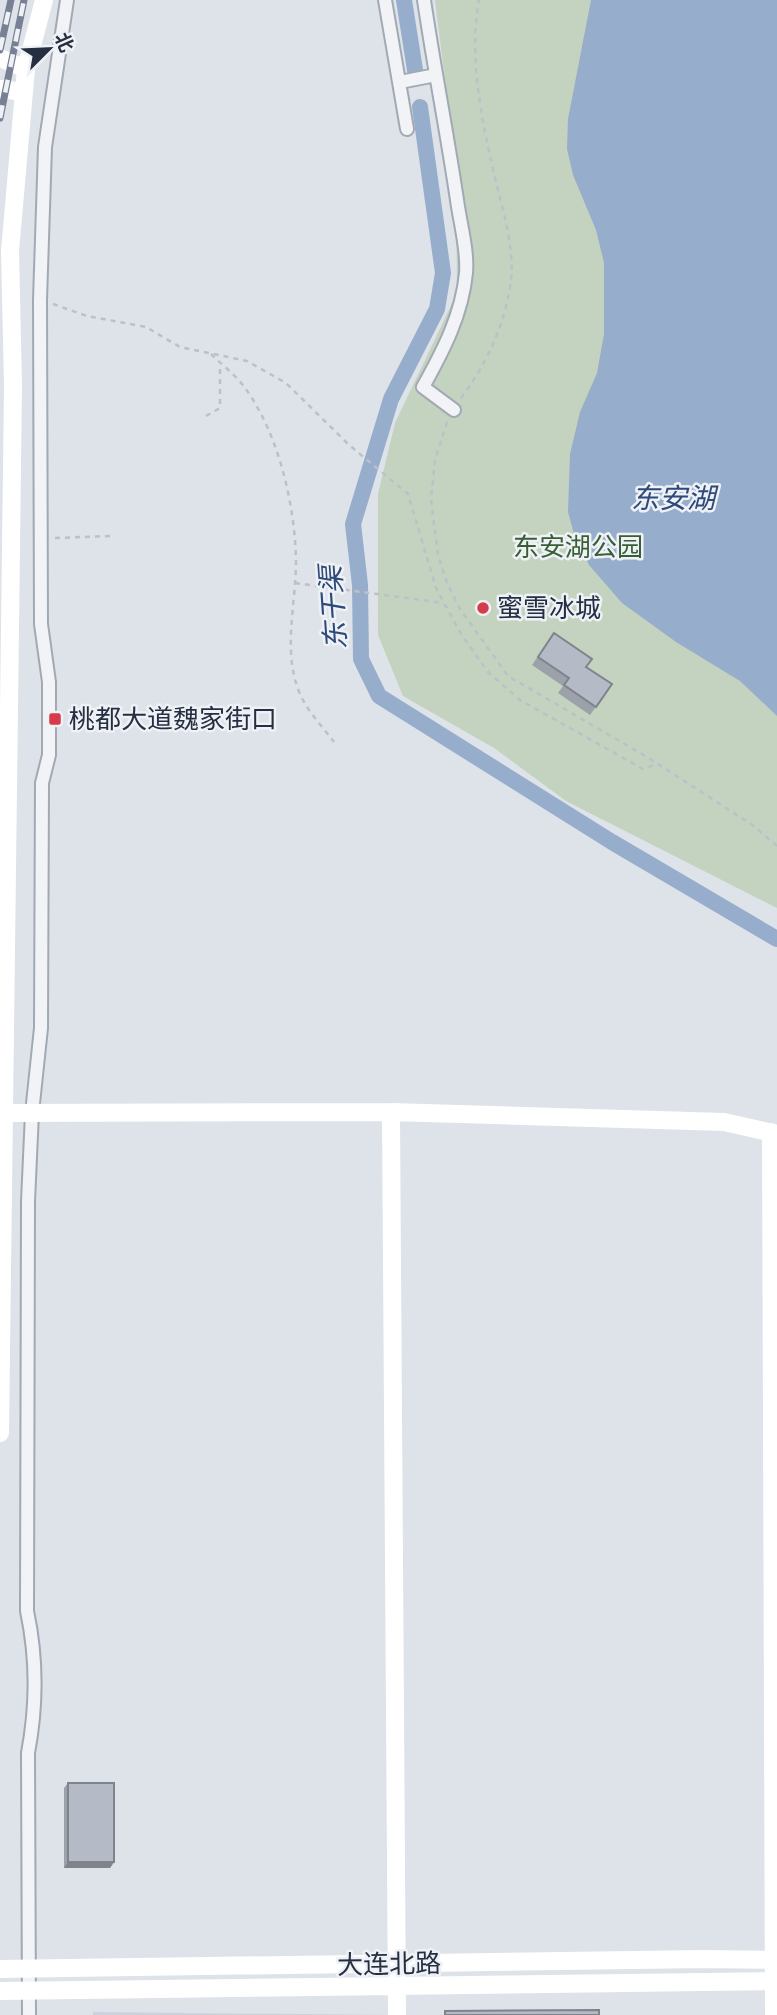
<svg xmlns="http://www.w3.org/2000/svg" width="777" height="2015" font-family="Cabin,'Noto Sans SC',sans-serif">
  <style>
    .built { fill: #ccd1db }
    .green { fill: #c3d3bf }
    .water { fill: #97adcc }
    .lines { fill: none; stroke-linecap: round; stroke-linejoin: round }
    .canal { stroke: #97adcc; stroke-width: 16 }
    .street-casing { stroke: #a3a9b3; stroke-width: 16 }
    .path { stroke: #bcc0c8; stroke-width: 2.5; stroke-dasharray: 5 5; stroke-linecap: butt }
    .street { stroke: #f1f3f7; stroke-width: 12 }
    .secondary { stroke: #fff; stroke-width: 18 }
    .rail-casing { stroke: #778094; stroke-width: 7 }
    .rail { stroke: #eef1f6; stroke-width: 4.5; stroke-dasharray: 13; stroke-linecap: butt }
    .wall { fill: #9ca1aa }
    .shaded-wall { fill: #7f838b }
    .building { fill: #b5bbc6; stroke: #7f838b; stroke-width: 2 }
    .poi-dot { fill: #d73a49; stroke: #eef1f6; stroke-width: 2.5 }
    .labels { text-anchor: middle; stroke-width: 5; stroke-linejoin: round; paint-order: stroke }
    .park-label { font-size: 26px; fill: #385e33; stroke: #eef1f6 }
    .poi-label { font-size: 26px; fill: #262f41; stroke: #eef1f6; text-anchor: start }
    .street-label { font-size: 26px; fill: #262f41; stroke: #eef1f6 }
    .water-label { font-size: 28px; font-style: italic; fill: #2e4a78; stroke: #eef1f6 }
  </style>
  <rect width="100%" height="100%" fill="#dee2e9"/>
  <path class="built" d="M93 2012 392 2015H93Z"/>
  <path class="green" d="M435 0H777V908L566 801 494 748 403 696 378 635V494L395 423 457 293 456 168Z"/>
  <path class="water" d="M591 0H777V716L740 681 676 642 622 603 589 565 575 538 568 512 570 454 580 412 597 373 604 334V263L596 230 573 175 567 149 568 119Z"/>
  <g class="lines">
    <path class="canal" d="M404 0 415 70
      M420 107 443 273 437 309 391 399 353 524 360 585 361 659 379 696 612 842 777 939"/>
    <g class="street-casing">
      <path id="street" d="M385 0 407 129
        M424 0C434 67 447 133 457 200 460 223 468 250 466 273 462 315 443 351 423 387L454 410
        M400 82 436 75
        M29 2015 28 1753C37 1705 37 1658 27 1611L28 1201 32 1113 41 1028 42 783 49 755V682L41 624 40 300 45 147 67 0"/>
    </g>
    <path class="path" d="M53 304 87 316 146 327 180 347 247 361 286 383 348 444 408 494 436 588 461 634 488 672 520 700 643 769 657 764
      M211 354C221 364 233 373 242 384 278 430 295 504 296 561 296 605 282 652 300 694 308 712 322 726 334 742
      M461 398C487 363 505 325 511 281 514 249 505 217 497 186 483 128 468 60 479 0
      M206 416 220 408V364
      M447 422 435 460 431 500 438 555 447 583 460 609 508 676 647 757 751 824 777 846
      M55 538 112 536
      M295 583 444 603"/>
    <use href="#street" class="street"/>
    <path class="secondary" d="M0 58 26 69
      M0 89 23 92
      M391 1112 397 2015
      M0 1113 391 1112 724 1122 777 1134
      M771 1132 774 2015
      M0 1433 13 386 10 251 26 69 44 0
      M0 1969 703 1959 777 1960
      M0 1991 777 1981"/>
    <g class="rail-casing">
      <path id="rail" d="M0 50 11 0
        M0 118 24 0"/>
    </g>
    <use href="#rail" class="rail"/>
  </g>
  <path class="wall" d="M554 633 586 667 612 684 590 715 558 693 563 686 532 665Z
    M68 1783 114 1862 110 1868H64V1788Z"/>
  <path class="shaded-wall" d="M68 1862H114L110 1868H64Z"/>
  <path class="building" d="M554 633 592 659 586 667 612 684 596 707 564 685 569 678 538 657Z
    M68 1783H114V1862H68Z
    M599 2010V2015H445V2011Z"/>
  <g class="poi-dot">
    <circle cx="483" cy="608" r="7"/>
    <rect x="48" y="712" width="14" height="14" rx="3.5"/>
  </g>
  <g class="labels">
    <g class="park-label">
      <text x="578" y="556">东安湖公园</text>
    </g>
    <g class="poi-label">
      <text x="497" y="617">蜜雪冰城</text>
      <text x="69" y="728">桃都大道魏家街口</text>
    </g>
    <g class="street-label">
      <text transform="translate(389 1964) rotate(-1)" y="9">大连北路</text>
    </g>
    <g class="water-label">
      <text x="673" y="508">东安湖</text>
      <text transform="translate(333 608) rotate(-94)" y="10">东干渠</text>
    </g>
  </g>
  <g transform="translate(49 49) rotate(66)" stroke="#eef1f6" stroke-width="5" paint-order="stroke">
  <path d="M0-5L12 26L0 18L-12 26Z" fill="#262f41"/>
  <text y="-10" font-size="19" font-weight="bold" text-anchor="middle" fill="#262f41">北</text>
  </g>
</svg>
